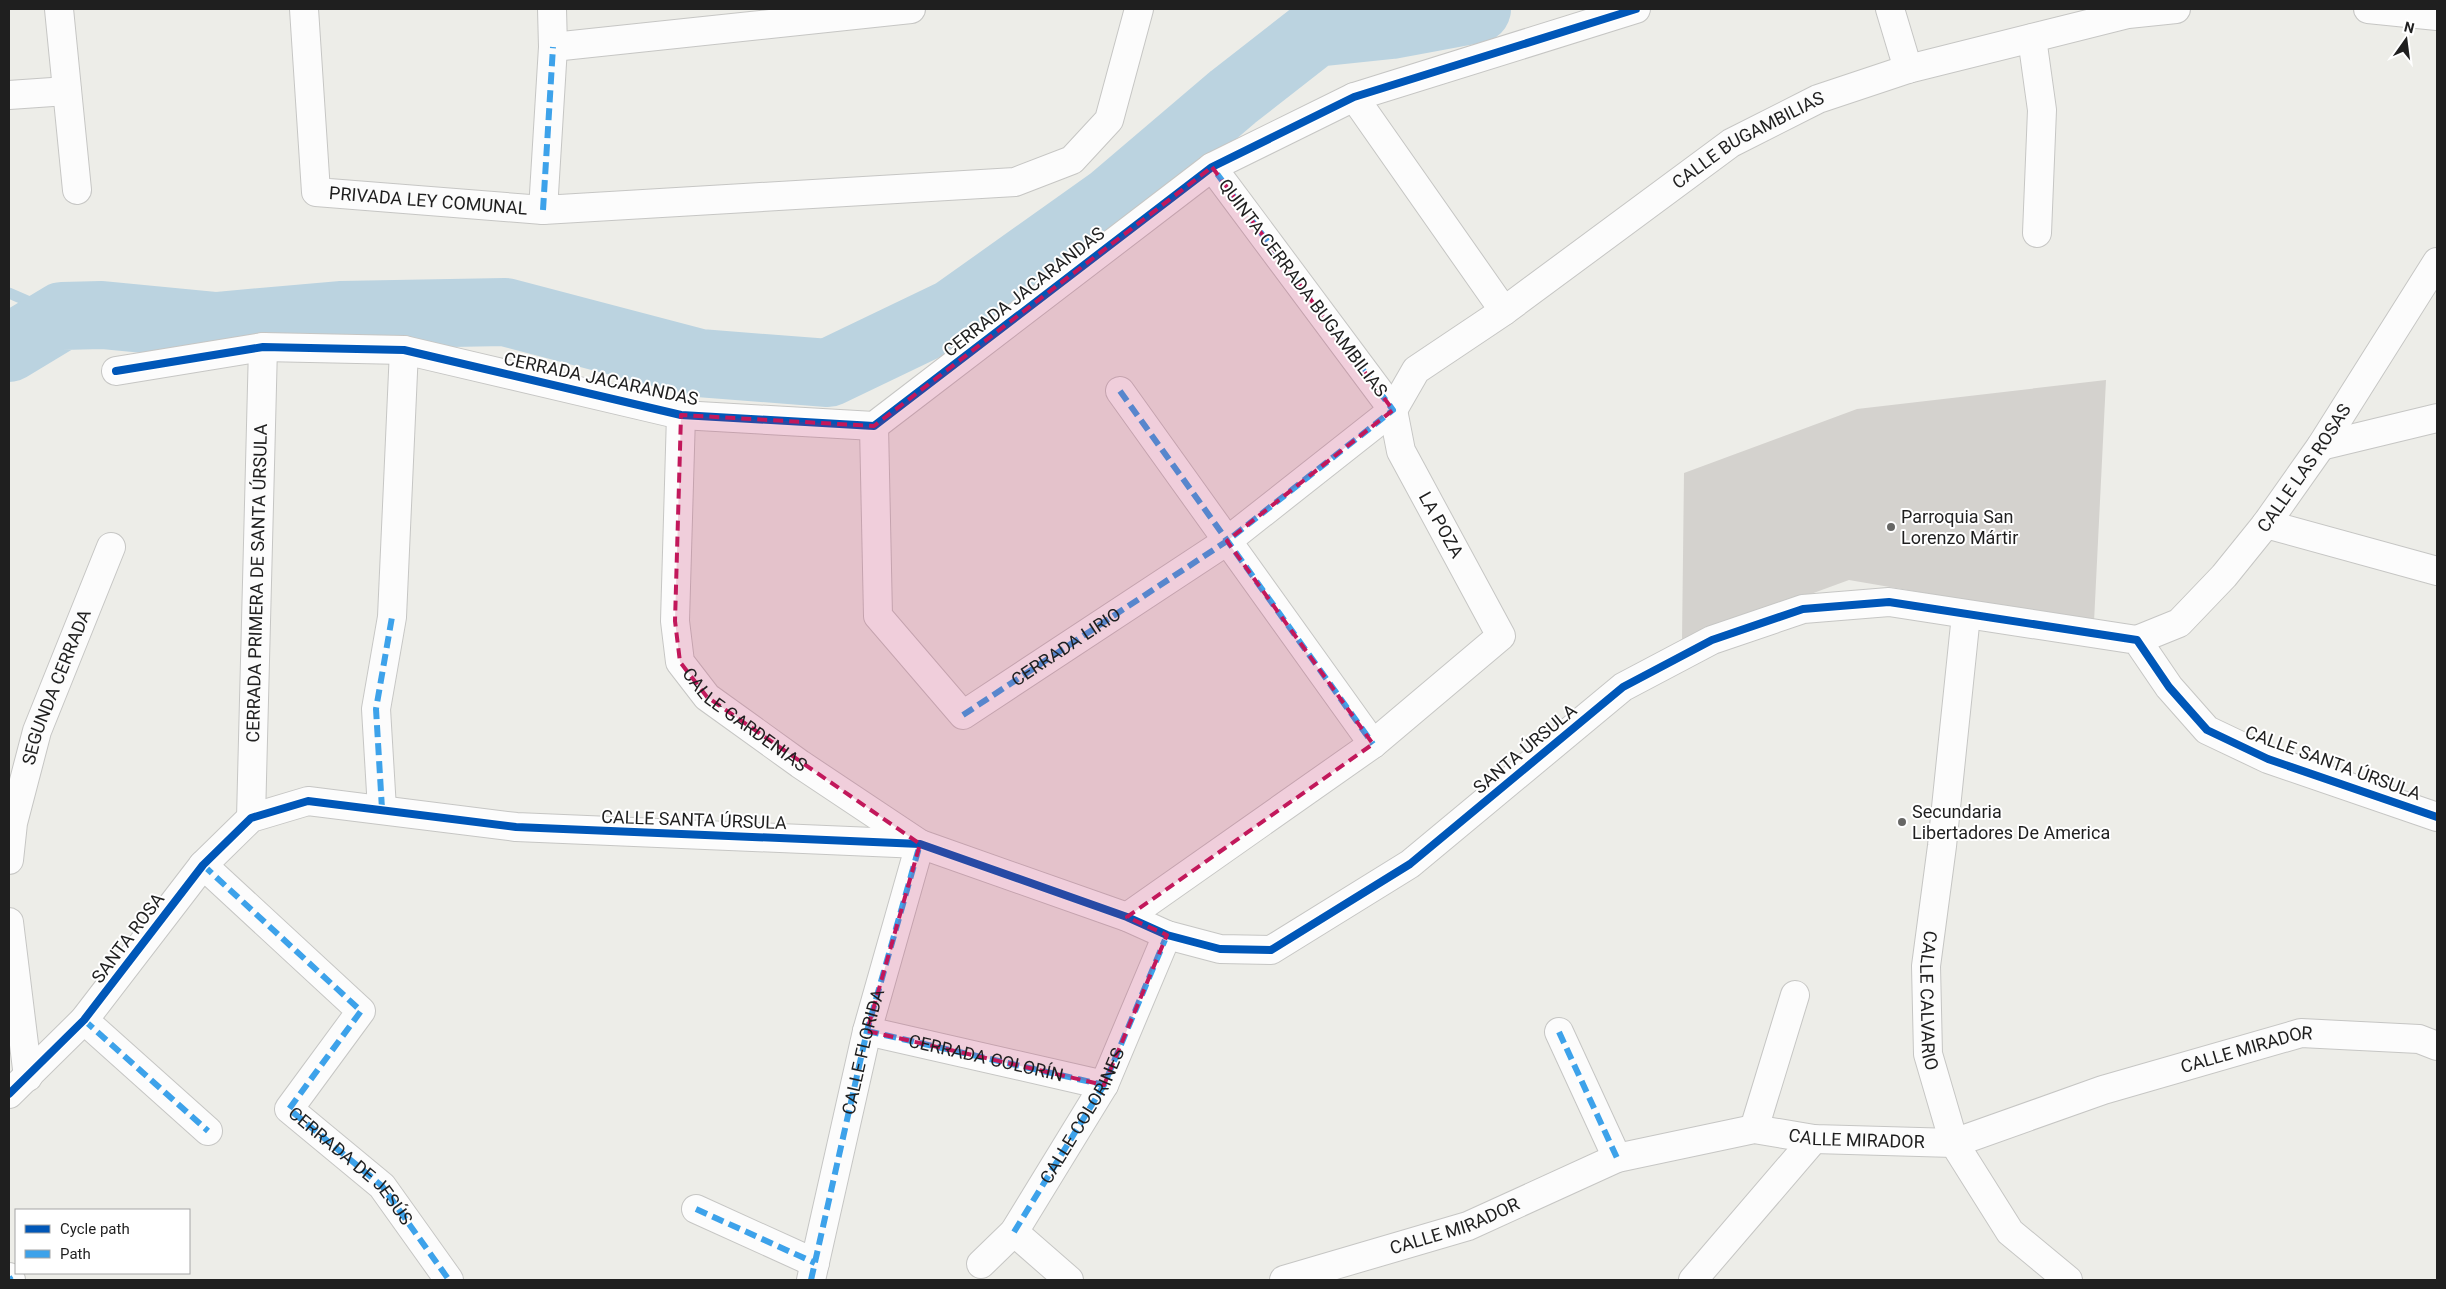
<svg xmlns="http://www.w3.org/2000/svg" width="2446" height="1289" font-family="Roboto,sans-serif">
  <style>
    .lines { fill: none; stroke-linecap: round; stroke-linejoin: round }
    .stream { stroke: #bbd3e0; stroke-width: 11 }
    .river { stroke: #bbd3e0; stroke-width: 68 }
    .building { fill: #d4d2ce }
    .street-casing { stroke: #c6c6c4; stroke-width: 30 }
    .street { stroke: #fcfcfc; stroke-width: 28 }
    .quiet { stroke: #3da2ea; stroke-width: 6; stroke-dasharray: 12 6; stroke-linecap: butt }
    .cycleway-casing { stroke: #fff; stroke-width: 11 }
    .cycleway { stroke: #0057b8; stroke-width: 8 }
    .marked { fill: #c2185b; fill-opacity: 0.2; stroke: #c2185b; stroke-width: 4; stroke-dasharray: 10 6; stroke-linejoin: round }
    .poi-dot { fill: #676765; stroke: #fff; stroke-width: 2 }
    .labels { text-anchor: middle; stroke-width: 4; stroke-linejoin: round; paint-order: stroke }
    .street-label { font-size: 18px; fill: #1f1f1f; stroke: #fff }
    .poi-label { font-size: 18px; fill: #1f1f1f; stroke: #fff; text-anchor: start }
  </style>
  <rect width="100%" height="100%" fill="#edede8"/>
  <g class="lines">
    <path class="stream" d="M9 293 62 316"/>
    <path class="river" d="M9 348 62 316 102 315 216 326 340 315 505 312 699 363 828 373 953 313 1112 200 1233 97 1315 33 1391 25 1477 9"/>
  </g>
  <path class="building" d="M2106 380 2094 622 1849 580 1682 641 1684 473 1857 409Z"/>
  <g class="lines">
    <g class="street-casing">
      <g id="street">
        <path d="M59 9 77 190"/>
        <path id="s1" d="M304 9 316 192 543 210 1015 182 1072 160 1109 120 1139 9"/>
        <path d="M1890 9 1908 69"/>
        <path d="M2368 9 2437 16"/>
        <path d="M2032 38 2042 110 2037 233"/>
        <path d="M553 47 911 9"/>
        <path d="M9 95 67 91"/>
        <path d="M1354 97 1504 311"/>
        <path d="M543 210 553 47 552 9"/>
        <path d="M116 371 263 347 404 350 681 415 874 426 1212 167 1354 97 1636 9"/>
        <path d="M1120 391 1373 744"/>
        <path id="s2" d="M681 415 675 621 680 662 707 697 800 764 920 844 867 1031 811 1280"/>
        <path id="s3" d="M874 426 878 616 963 715 1227 541 1393 410 1416 370 1504 311 1731 143 1818 99 1908 69 2128 14 2176 9"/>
        <path d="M2321 446 2437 418"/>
        <path d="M2266 524 2437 571"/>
        <path id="s4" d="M1966 615 1942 846 1926 966 1928 1054 1954 1143 2010 1232 2068 1280"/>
        <path id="s5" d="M2137 640 2179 623 2224 576 2266 524 2321 446 2437 262"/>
        <path d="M382 809 376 709 392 617 404 350"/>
        <path id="s6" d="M251 818 263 347"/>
        <path id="s7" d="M9 860 13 823 37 731 111 547"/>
        <path d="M203 865 361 1011 289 1109 382 1186 449 1280"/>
        <path d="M1127 917 1373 744 1501 636 1401 451 1393 410 1212 167"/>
        <path d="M9 922 28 1077"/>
        <path d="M84 1020 208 1131"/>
        <path d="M867 1031 1104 1085"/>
        <path d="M1559 1032 1617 1158"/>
        <path d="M9 1094 84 1020 203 865 251 818 308 801 516 827 920 844 1127 917 1167 935 1220 949 1271 950 1410 864 1623 687 1712 640 1803 609 1889 602 2137 640 2169 687 2207 730 2268 759 2437 817"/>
        <path d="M1754 1129 1795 995"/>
        <path d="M696 1209 815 1263"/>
        <path d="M1014 1232 1069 1280"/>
        <path d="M981 1264 1014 1232 1104 1085 1167 935"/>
        <path d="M9 1277 11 1280"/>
        <path id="s8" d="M1284 1280 1468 1226 1617 1158 1754 1129 1814 1139 1954 1143 2103 1090 2301 1033 2419 1039 2437 1046"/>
        <path d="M1693 1280 1814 1139"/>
      </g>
    </g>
    <use href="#street" class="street"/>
    <g class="quiet">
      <path d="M543 210 553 47"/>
      <path d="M1120 391 1373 744"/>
      <path d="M963 715 1227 541 1393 410 1212 167"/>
      <path d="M382 809 376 709 392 617"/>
      <path id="s9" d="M203 865 361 1011 289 1109 382 1186 449 1280"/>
      <path d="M84 1020 208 1131"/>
      <path id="s10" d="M867 1031 1104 1085"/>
      <path d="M1559 1032 1617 1158"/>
      <path d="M696 1209 815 1263"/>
      <path id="s11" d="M1014 1232 1104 1085 1167 935"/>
      <path d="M9 1277 11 1280"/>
      <path id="s12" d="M811 1280 867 1031 920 844"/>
    </g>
    <g class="cycleway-casing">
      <path id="cycleway" d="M116 371 263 347 404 350 681 415 874 426 1212 167 1354 97 1636 9
        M9 1094 84 1020 203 865 251 818 308 801 516 827 920 844 1127 917 1167 935 1220 949 1271 950 1410 864 1623 687 1712 640 1803 609 1889 602 2137 640 2169 687 2207 730 2268 759 2437 817"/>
    </g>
    <use href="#cycleway" class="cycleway"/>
  </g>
  <path class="marked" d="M1212 167 1393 410 1227 541 1373 744 1127 917 1167 935 1104 1085 867 1031 920 844 707 697 680 662 675 621 681 415 874 426Z"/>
  <g class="poi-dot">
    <circle cx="1891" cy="527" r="5"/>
    <circle cx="1902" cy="822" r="5"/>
  </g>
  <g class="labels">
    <g class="street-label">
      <text dy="6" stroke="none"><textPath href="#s3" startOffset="1299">CALLE BUGAMBILIAS</textPath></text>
      <text dy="6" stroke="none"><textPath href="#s1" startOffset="296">PRIVADA LEY COMUNAL</textPath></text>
      <text transform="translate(1303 288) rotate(53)" y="6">QUINTA CERRADA BUGAMBILIAS</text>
      <text transform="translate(1024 292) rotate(-38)" y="6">CERRADA JACARANDAS</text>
      <text transform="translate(601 379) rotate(12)" y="6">CERRADA JACARANDAS</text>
      <text dy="6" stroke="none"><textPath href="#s5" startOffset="245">CALLE LAS ROSAS</textPath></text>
      <text transform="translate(1441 525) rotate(61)" y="6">LA POZA</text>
      <text dy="6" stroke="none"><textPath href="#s6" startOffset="235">CERRADA PRIMERA DE SANTA ÚRSULA</textPath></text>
      <text dy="6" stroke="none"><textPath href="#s3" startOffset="444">CERRADA LIRIO</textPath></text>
      <text dy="6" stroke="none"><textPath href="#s7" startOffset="180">SEGUNDA CERRADA</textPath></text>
      <text dy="6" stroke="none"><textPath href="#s2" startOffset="335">CALLE GARDENIAS</textPath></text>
      <text transform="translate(1525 749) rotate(-40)" y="6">SANTA ÚRSULA</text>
      <text transform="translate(2333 763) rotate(20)" y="6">CALLE SANTA ÚRSULA</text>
      <text transform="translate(694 820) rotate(2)" y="6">CALLE SANTA ÚRSULA</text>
      <text transform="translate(128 938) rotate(-53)" y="6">SANTA ROSA</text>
      <text dy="6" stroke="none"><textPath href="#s4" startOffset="388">CALLE CALVARIO</textPath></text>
      <text dy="6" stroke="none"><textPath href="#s8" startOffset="1004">CALLE MIRADOR</textPath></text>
      <text dy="6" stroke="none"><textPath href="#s12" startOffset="234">CALLE FLORIDA</textPath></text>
      <text dy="6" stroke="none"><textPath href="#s10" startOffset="122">CERRADA COLORÍN</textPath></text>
      <text dy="6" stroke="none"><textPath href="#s11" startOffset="135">CALLE COLORINES</textPath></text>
      <text dy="6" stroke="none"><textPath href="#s8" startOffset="599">CALLE MIRADOR</textPath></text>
      <text dy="6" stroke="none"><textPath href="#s9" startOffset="421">CERRADA DE JESÚS</textPath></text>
      <text dy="6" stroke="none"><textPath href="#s8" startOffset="179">CALLE MIRADOR</textPath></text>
    </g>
    <g class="poi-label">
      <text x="1901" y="523">Parroquia San<tspan x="1901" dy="21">Lorenzo Mártir</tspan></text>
      <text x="1912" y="818">Secundaria<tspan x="1912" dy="21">Libertadores De America</tspan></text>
    </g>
  </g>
  <rect width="2446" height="1289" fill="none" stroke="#1f1f1f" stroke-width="20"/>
  <rect x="15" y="1209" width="175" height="65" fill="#ffffff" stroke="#a5a5a5"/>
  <rect x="25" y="1225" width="25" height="8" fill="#0057b8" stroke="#a5a5a5"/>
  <text x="60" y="1234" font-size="15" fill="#1f1f1f">Cycle path</text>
  <rect x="25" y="1250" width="25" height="8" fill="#3da2ea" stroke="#a5a5a5"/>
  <text x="60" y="1259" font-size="15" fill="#1f1f1f">Path</text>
  <g transform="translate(2406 40) rotate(14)" stroke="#ffffff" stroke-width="4" paint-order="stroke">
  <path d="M0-4L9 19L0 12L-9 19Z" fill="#1f1f1f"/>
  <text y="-8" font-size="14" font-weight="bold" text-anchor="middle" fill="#1f1f1f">N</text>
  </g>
</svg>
